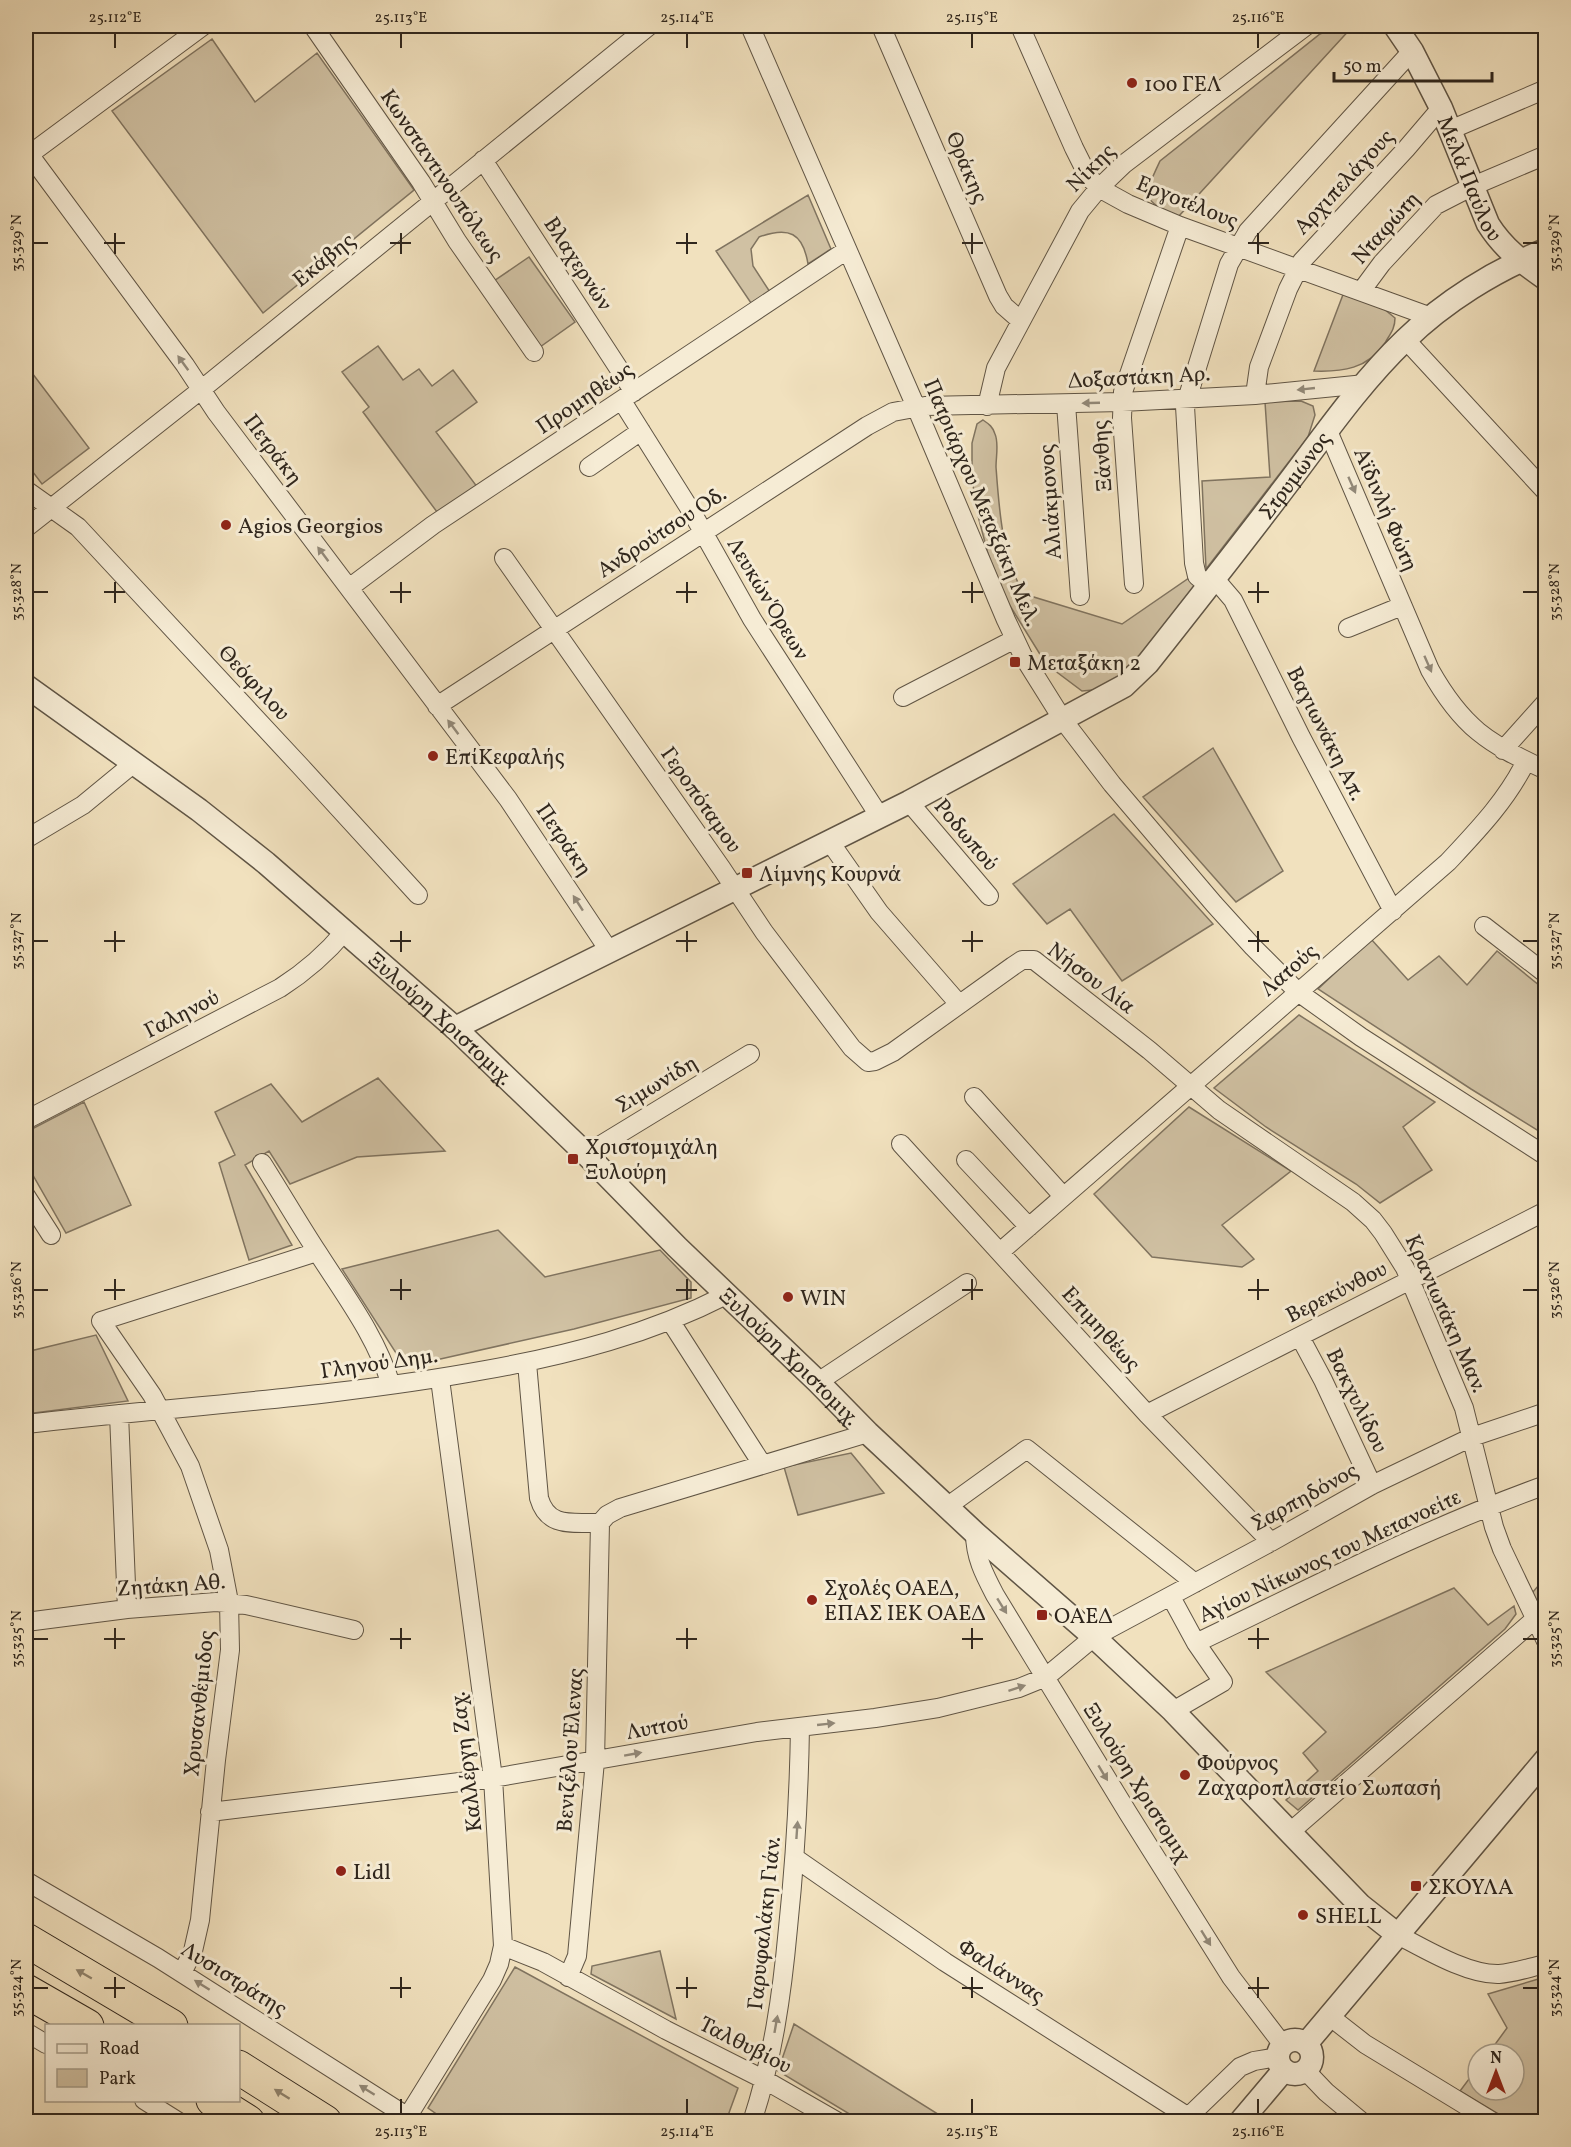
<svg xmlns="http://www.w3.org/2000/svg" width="1571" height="2147" font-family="Vollkorn,serif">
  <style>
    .green { fill: #d0c1a3; stroke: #807460; stroke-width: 1.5 }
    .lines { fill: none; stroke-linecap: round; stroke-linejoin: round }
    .minor-casing { stroke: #605545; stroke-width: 20 }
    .tertiary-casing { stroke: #605545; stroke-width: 25 }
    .motorway-casing { stroke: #2f261d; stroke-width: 35 }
    .minor { stroke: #f6ecd5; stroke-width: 18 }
    .tertiary { stroke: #f6ecd5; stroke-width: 22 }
    .motorway { stroke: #f1e1be; stroke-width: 33 }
    .oneway { fill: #928979 }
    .oneway2 { fill: #90846e }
    .ticks { fill: none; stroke: #2f261d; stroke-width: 2 }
    .poi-dot { fill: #8f2418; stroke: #f6ecd5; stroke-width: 2 }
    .labels { text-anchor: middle; stroke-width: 6; stroke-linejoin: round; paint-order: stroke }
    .poi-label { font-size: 22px; fill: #2f261d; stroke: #f6ecd5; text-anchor: start }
    .street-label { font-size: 22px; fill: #2f261d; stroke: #f6ecd5 }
    .neatline { fill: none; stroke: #2f261d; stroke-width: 2 }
    .ticks-label { font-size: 15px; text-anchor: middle; fill: #2f261d }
  </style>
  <rect width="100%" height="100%" fill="#f1e1be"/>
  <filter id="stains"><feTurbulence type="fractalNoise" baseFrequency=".00333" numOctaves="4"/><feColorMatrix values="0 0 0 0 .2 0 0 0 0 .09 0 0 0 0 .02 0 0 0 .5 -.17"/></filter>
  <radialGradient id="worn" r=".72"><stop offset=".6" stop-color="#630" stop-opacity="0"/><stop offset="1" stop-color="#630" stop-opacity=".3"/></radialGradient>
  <path class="green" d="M1338 26H1353L1178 217C1141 200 1143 197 1160 161L1320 34Z
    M212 39 255 102 317 53 414 190 263 313 112 111Z
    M808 195 831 249 808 264C803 233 789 226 759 237L751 249 753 266 770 292 751 303 716 251Z
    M529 257 575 322 540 347 494 281Z
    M1344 292 1384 309 1395 318C1395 329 1390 334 1385 343 1368 369 1342 372 1314 371Z
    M378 346 403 380 419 369 432 386 453 370 477 402 436 432 478 488 440 516 363 412 369 407 342 372Z
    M26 365 89 448 42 484 26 463Z
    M1301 401 1313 406 1315 415 1308 437 1206 569 1202 481 1270 477 1265 402Z
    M983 420C989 424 993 427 995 434 999 443 996 456 996 467 999 508 1002 558 1024 594L1122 624 1189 578 1196 585 1121 679 1104 689 1082 691 1046 664 1007 601 988 554 976 508 972 476V443L977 424Z
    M1213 748 1283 871 1236 902 1143 797Z
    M1114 814 1213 924 1122 981 1070 909 1047 924 1013 884Z
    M1371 939 1408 980 1439 956 1467 985 1497 951 1545 990V1135L1471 1089 1318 989Z
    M1299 1015 1435 1102 1403 1127 1432 1170 1380 1203 1356 1184 1266 1127 1214 1088Z
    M378 1078 445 1151 357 1157 290 1184 269 1151 245 1165 292 1245 249 1260 219 1163 235 1155 215 1112 271 1084 302 1122Z
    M84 1102 131 1205 66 1233 26 1163V1132Z
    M1189 1107 1291 1171 1222 1225 1254 1259 1242 1267 1152 1257 1094 1194Z
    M498 1230 545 1277 660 1250 691 1282V1298L574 1329 405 1367 342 1269Z
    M96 1335 128 1401 26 1414V1339L30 1351Z
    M851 1453 884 1493 798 1515 784 1467Z
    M1545 1578V1619L1532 1593Z
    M1454 1588 1488 1625 1514 1606 1516 1614 1505 1629 1298 1810 1286 1800 1318 1771 1303 1753 1326 1732 1266 1672Z
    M660 1951 676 2019 591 1974 592 1966Z
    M515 1967 738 2088 726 2121 448 2122 428 2108Z
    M1545 1977V2115L1541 2121H1510L1460 2091 1478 2067V2090H1514V2054H1488L1507 2028 1488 1994Z
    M794 2024 949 2121H861L778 2071Z"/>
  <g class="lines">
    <g class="minor-casing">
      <path id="minor" d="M313 26 421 182 457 241 534 352
        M750 26 916 407 1006 620 1023 656 1063 720 1112 784 1214 904 1253 947 1298 992 1361 1037 1546 1156
        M881 26 998 296 1004 306 1021 321
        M1020 26 1074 148 1088 176 1099 188 1128 204 1180 226 1431 317
        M1450 130 1546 89
        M26 150 185 365 216 412 508 799 610 952
        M26 157 203 26
        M483 160 634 392
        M1362 290 1382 263 1436 205 1473 186 1546 155
        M1405 339 1546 492
        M1255 395 1259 367 1288 289 1302 261 1406 149 1441 108
        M622 401 693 514 752 619 880 817
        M1066 404 1080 596
        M987 406 996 368 1080 211 1099 188 1124 164 1306 26
        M1328 431 1430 670C1462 727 1488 744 1546 770
        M589 467 641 431
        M26 490 78 527 302 768 418 895
        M26 528 202 389 649 26
        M504 558 722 869 764 932 852 1048 868 1062 875 1061 893 1052 1013 966 1022 960H1034L1149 1050 1219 1110 1353 1202 1373 1220 1383 1233 1405 1268 1464 1408 1494 1527 1502 1549 1546 1641
        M1215 579 1233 600 1301 737 1393 911
        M1134 584 1122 418 1123 392 1180 226
        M1209 586 1197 576 1194 563 1185 406 1229 264 1248 231 1412 51
        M349 588 433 525 847 250
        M1348 628 1402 606
        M903 697 1015 639
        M437 706 867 426 893 412 925 406 1122 402 1255 395 1365 384
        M1503 750 1546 702
        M909 802 989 896
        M26 839 83 805 134 763
        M830 842 879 912 959 1004
        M1484 926 1546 974
        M974 1097 1063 1196
        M26 1120 280 988C305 972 326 954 345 931
        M901 1144 1147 1414 1271 1542
        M586 1154 750 1054
        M966 1160 1029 1227
        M262 1163C281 1193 299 1224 318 1253 346 1297 376 1336 391 1385
        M26 1196 51 1235
        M1000 1252 1448 862C1477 831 1507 800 1526 761
        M671 1322 762 1464
        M1300 1337 1323 1380 1372 1485
        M527 1363 539 1498C548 1529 573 1522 600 1523
        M818 1382 967 1283
        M119 1414 127 1609
        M1147 1414 1546 1211
        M26 1424C179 1406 333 1398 485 1370 569 1355 650 1334 726 1295
        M948 1506 1027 1449 1195 1583
        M600 1523 607 1515 620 1508 868 1433
        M975 1533C975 1557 984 1574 995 1595L1128 1813 1231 1977 1283 2045
        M1171 1597 1196 1643 1223 1682 1173 1711
        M26 1622 127 1609 216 1602 246 1605 354 1630
        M1196 1643C1311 1588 1425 1528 1546 1485
        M210 1812 493 1778 757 1732 875 1718 938 1708 1019 1688 1046 1677 1094 1637 1271 1542 1372 1485 1472 1437 1546 1412
        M1289 1833 1534 1620
        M795 1858 945 1962 1187 2116
        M26 1881 158 1958 416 2122
        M1398 1935C1425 1949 1468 1975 1499 1974 1514 1973 1531 1967 1546 1964
        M503 1946 543 1962 666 2030 765 2080 838 2122
        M182 1973 193 1951 200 1920 216 1760 230 1650 229 1602 219 1550 190 1466 152 1395 101 1321 317 1252
        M568 1977 577 1956 595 1761 600 1523
        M1328 2015 1365 2044 1493 2122
        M26 2032 46 2044
        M1305 2070 1326 2092 1362 2122
        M144 2100 179 2122
        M408 2116 492 1980 499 1964 503 1946 493 1778 440 1379
        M752 2122C773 2058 782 1994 788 1928 795 1861 799 1794 800 1727
        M1183 2122 1240 2067 1254 2061 1278 2057"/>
    </g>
    <g class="tertiary-casing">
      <g id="tertiary">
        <path id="s1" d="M1395 26 1412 51 1441 108 1488 224C1503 248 1523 263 1546 279"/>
        <path id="s2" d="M26 686 199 810 266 863 455 1028 586 1154 677 1247 818 1382 868 1433 975 1533 1094 1637 1173 1711 1360 1905 1398 1935"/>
        <path id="s3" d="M455 1028 909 802 1124 686 1148 663C1193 606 1238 549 1282 491 1321 440 1358 385 1405 340 1444 302 1495 270 1546 250"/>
        <circle cx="1295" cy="2057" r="17"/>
        <path d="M1306 2044 1546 1759"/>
        <path d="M1240 2122 1284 2070"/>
      </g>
    </g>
    <g class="motorway-casing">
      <path id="motorway" d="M26 1940 171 2026
        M26 1991 87 2026
        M238 2067 325 2122
        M213 2100 248 2122"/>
    </g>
    <use href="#minor" class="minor"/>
    <use href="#tertiary" class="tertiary"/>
    <use href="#motorway" class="motorway"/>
  </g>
  <defs><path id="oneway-solid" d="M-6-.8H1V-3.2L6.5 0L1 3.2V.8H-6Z" transform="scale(1.5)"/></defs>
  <g class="oneway">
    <use href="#oneway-solid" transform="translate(183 363) rotate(-126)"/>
    <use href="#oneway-solid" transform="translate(1306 389) rotate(174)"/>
    <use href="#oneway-solid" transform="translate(1091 403) rotate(178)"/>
    <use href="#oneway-solid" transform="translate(1352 485) rotate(66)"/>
    <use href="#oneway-solid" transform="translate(323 554) rotate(-127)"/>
    <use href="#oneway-solid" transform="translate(1428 664) rotate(66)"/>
    <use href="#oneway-solid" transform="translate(453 727) rotate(-127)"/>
    <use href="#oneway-solid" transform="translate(578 903) rotate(-123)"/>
    <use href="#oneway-solid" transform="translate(1002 1606) rotate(58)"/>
    <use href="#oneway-solid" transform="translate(1017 1688) rotate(-18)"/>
    <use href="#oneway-solid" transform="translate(826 1724) rotate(-6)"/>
    <use href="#oneway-solid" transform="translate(633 1754) rotate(-10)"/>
    <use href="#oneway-solid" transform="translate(1103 1773) rotate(59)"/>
    <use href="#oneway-solid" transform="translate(797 1830) rotate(-86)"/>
    <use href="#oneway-solid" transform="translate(1206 1938) rotate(58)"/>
    <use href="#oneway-solid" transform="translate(202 1985) rotate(-148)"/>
    <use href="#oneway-solid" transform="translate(776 2024) rotate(-80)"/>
    <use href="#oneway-solid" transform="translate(367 2090) rotate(-148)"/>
  </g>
  <g class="oneway2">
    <use href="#oneway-solid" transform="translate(84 1974) rotate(-150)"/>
    <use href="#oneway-solid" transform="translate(282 2094) rotate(-148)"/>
  </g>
  <path class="ticks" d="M115 33V48M401 33V48M687 33V48M972 33V48M1258 33V48M115 233V254M401 233V254M687 233V254M972 233V254M1258 233V254M33 243H48M104 243H125M390 243H411M676 243H697M962 243H983M1248 243H1269M1523 243H1538M115 582V603M401 582V603M687 582V603M972 582V603M1258 582V603M33 592H48M104 592H125M390 592H411M676 592H697M962 592H983M1248 592H1269M1523 592H1538M115 931V952M401 931V952M687 931V952M972 931V952M1258 931V952M33 941H48M104 941H125M390 941H411M676 941H697M962 941H983M1248 941H1269M1523 941H1538M115 1279V1300M401 1279V1300M687 1279V1300M972 1279V1300M1258 1279V1300M33 1290H48M104 1290H125M390 1290H411M676 1290H697M962 1290H983M1248 1290H1269M1523 1290H1538M115 1628V1649M401 1628V1649M687 1628V1649M972 1628V1649M1258 1628V1649M33 1639H48M104 1639H125M390 1639H411M676 1639H697M962 1639H983M1248 1639H1269M1523 1639H1538M115 1977V1998M401 1977V1998M687 1977V1998M972 1977V1998M1258 1977V1998M33 1988H48M104 1988H125M390 1988H411M676 1988H697M962 1988H983M1248 1988H1269M1523 1988H1538M401 2099V2114M687 2099V2114M972 2099V2114M1258 2099V2114"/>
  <g class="poi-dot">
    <circle cx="1132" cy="83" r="6"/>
    <circle cx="226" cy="525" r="6"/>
    <rect x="1009" y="656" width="12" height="12" rx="3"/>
    <circle cx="433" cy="756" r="6"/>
    <rect x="741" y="867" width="12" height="12" rx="3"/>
    <rect x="567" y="1153" width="12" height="12" rx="3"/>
    <circle cx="788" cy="1297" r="6"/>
    <circle cx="812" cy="1600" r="6"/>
    <rect x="1036" y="1609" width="12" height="12" rx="3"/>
    <circle cx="1185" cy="1775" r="6"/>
    <circle cx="341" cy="1871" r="6"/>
    <rect x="1410" y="1880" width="12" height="12" rx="3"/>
    <circle cx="1303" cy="1915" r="6"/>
  </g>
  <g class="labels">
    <g class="poi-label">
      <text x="1144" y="91">10ο ΓΕΛ</text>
      <text x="238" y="533">Agios Georgios</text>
      <text x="1027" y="670">Μεταξάκη 2</text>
      <text x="445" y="764">ΕπίΚεφαλής</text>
      <text x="759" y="881">Λίμνης Κουρνά</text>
      <text x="585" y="1154">Χριστομιχάλη<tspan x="585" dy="25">Ξυλούρη</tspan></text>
      <text x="800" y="1305">WIN</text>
      <text x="824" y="1595">Σχολές ΟΑΕΔ,<tspan x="824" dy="25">ΕΠΑΣ ΙΕΚ ΟΑΕΔ</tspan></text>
      <text x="1054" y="1623">ΟΑΕΔ</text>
      <text x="1197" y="1770">Φούρνος<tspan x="1197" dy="25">Ζαχαροπλαστείο Σωπασή</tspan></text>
      <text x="353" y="1879">Lidl</text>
      <text x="1428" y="1894">ΣΚΟΥΛΑ</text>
      <text x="1315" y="1923">SHELL</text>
    </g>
    <g class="street-label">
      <text transform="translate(968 167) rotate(67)" y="8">Θράκης</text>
      <text transform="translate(1090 167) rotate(-45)" y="8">Νίκης</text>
      <text transform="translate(443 175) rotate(56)" y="8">Κωνσταντινουπόλεως</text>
      <text dy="8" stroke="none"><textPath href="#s1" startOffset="170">Μελά Παύλου</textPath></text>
      <text transform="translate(1343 181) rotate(-47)" y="8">Αρχιπελάγους</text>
      <text transform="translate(1188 201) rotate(22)" y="8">Εργοτέλους</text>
      <text transform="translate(1385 227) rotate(-48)" y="8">Νταφώτη</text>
      <text transform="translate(323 259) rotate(-39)" y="8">Εκάβης</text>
      <text transform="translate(579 263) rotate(57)" y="8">Βλαχερνών</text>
      <text transform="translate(1139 376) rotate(-3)" y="8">Δοξαστάκη Αρ.</text>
      <text transform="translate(584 397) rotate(-34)" y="8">Προμηθέως</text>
      <text transform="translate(274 449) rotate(53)" y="8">Πετράκη</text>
      <text transform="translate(1101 456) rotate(-94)" y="8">Ξάνθης</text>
      <text dy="8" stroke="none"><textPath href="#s3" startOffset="1023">Στρυμώνος</textPath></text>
      <text transform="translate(983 502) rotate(67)" y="8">Πατριάρχου Μεταξάκη Μελ.</text>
      <text transform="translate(1049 502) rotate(-94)" y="8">Αλιάκμονος</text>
      <text transform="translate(1387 509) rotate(67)" y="8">Αϊδινλή Φώτη</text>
      <text transform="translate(661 531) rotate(-33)" y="8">Ανδρούτσου Οδ.</text>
      <text transform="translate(769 598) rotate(59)" y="8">Λευκών Όρεων</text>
      <text transform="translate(255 682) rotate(47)" y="8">Θεόφιλου</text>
      <text transform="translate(1327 733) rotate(63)" y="8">Βαγιωνάκη Απ.</text>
      <text transform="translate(702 799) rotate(55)" y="8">Γεροπόταμου</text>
      <text transform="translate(967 834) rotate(50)" y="8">Ροδωπού</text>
      <text transform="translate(565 839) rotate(56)" y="8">Πετράκη</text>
      <text transform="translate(1288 969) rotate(-41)" y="8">Λατούς</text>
      <text transform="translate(1092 977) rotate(37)" y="8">Νήσου Δία</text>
      <text transform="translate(181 1013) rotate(-27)" y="8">Γαληνού</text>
      <text dy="8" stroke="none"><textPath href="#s2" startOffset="532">Ξυλούρη Χριστομιχ.</textPath></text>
      <text transform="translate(656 1083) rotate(-31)" y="8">Σιμωνίδη</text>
      <text transform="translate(1336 1291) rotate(-27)" y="8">Βερεκύνθου</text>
      <text transform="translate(1447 1313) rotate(66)" y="8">Κρανιωτάκη Μαν.</text>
      <text transform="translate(1102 1328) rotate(48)" y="8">Επιμηθέως</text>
      <text dy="8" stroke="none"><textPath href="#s2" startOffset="1018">Ξυλούρη Χριστομιχ.</textPath></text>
      <text transform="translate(379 1362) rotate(-8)" y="8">Γληνού Δημ.</text>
      <text transform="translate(1358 1400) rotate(64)" y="8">Βακχυλίδου</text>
      <text transform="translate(1304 1496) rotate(-29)" y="8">Σαρπηδόνος</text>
      <text transform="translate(1329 1555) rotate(-25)" y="8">Αγίου Νίκωνος του Μετανοείτε</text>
      <text transform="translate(171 1584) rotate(-4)" y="8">Ζητάκη Αθ.</text>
      <text transform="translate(198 1703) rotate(-84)" y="8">Χρυσανθέμιδος</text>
      <text transform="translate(657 1726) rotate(-10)" y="8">Λυττού</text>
      <text transform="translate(569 1750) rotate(-86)" y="8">Βενιζέλου Έλενας</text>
      <text transform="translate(465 1762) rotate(-97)" y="8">Καλλέργη Ζαχ.</text>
      <text transform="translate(1138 1782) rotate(58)" y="8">Ξυλούρη Χριστομιχ</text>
      <text transform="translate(763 1923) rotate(-84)" y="8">Γαρυφαλάκη Γιάν.</text>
      <text transform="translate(1002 1970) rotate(33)" y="8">Φαλάννας</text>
      <text transform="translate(235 1978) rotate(32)" y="8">Λυσιστράτης</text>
      <text transform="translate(746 2044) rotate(27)" y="8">Ταλθυβίου</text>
    </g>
  </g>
  <rect width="1571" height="2147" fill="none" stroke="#f1e1be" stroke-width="66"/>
  <rect x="45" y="2024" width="195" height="78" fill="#f6ecd5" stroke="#a69d8b" stroke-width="1.5"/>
  <rect x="57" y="2044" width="30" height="9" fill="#f6ecd5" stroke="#a69d8b" stroke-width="1.5"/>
  <text x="99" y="2054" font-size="18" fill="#2f261d">Road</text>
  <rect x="57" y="2069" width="30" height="18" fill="#d0c1a3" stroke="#a69d8b" stroke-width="1.5"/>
  <text x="99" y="2084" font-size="18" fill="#2f261d">Park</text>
  <g transform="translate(1496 2072)"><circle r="28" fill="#f6ecd5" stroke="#a69d8b" stroke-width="1.5"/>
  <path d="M0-4.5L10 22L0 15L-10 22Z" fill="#8f2418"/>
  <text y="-9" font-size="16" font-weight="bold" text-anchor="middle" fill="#2f261d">N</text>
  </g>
  <path d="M1334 72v9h158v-9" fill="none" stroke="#2f261d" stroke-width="3"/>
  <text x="1343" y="72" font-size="18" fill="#2f261d" stroke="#f6ecd5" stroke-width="4.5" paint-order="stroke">50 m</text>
  <rect x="33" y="33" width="1505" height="2081" class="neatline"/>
  <g class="ticks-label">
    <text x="115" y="22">25.112°E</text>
    <text x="401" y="22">25.113°E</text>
    <text x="687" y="22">25.114°E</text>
    <text x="972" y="22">25.115°E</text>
    <text x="1258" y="22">25.116°E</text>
    <text transform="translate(16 243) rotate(-90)" y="5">35.329°N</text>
    <text transform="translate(1554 243) rotate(-90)" y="5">35.329°N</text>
    <text transform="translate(16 592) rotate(-90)" y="5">35.328°N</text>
    <text transform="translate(1554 592) rotate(-90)" y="5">35.328°N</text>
    <text transform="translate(16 941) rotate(-90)" y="5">35.327°N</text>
    <text transform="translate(1554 941) rotate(-90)" y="5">35.327°N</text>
    <text transform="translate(16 1290) rotate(-90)" y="5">35.326°N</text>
    <text transform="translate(1554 1290) rotate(-90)" y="5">35.326°N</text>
    <text transform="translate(16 1639) rotate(-90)" y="5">35.325°N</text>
    <text transform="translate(1554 1639) rotate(-90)" y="5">35.325°N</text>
    <text transform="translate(16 1988) rotate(-90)" y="5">35.324°N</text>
    <text transform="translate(1554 1988) rotate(-90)" y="5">35.324°N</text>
    <text x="401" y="2136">25.113°E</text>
    <text x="687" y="2136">25.114°E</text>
    <text x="972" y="2136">25.115°E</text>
    <text x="1258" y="2136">25.116°E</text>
  </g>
  <rect width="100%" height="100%" filter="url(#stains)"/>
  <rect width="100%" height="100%" fill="url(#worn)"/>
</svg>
